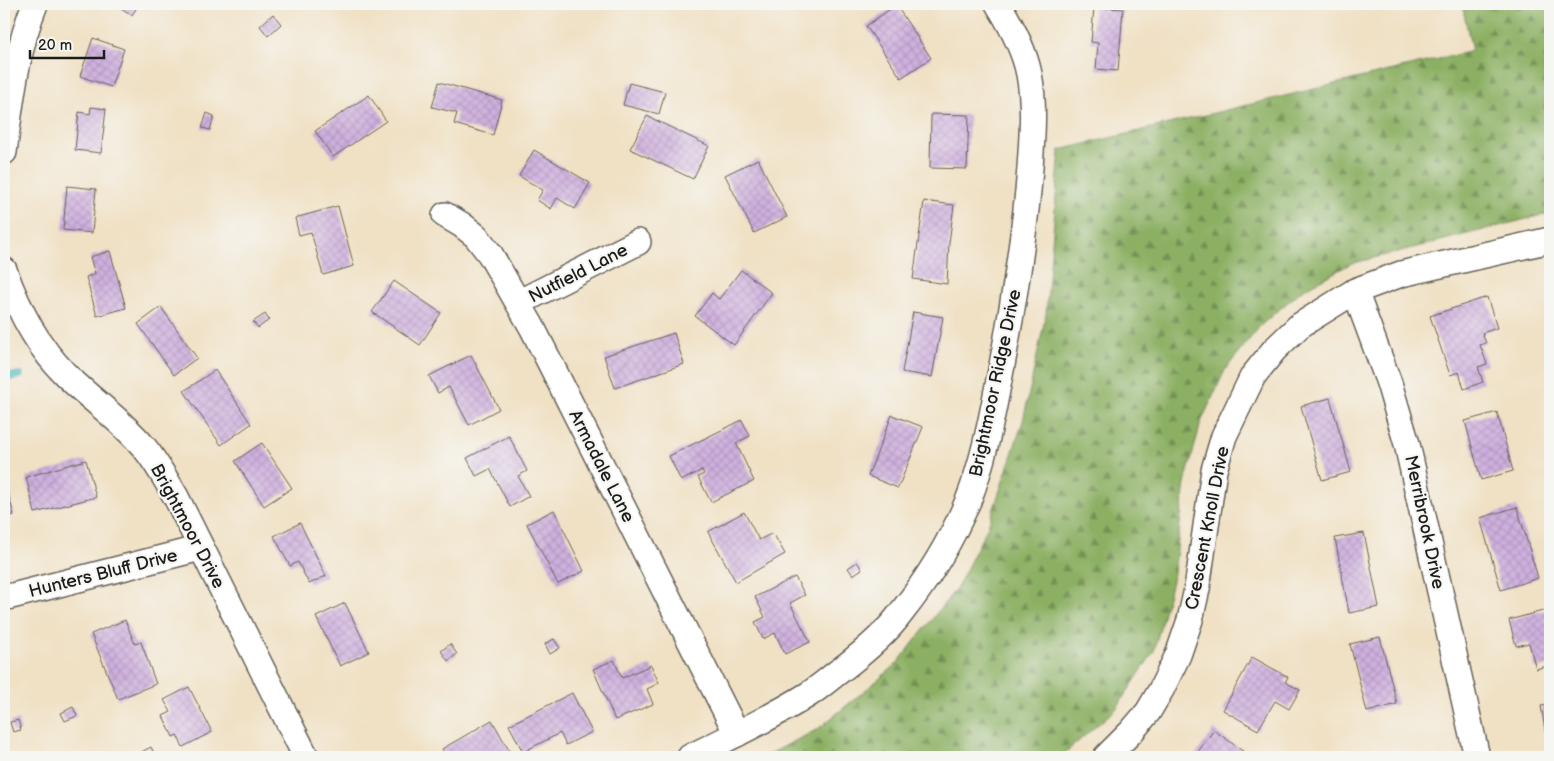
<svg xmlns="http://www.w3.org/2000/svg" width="1554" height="761" font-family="'Balsamiq Sans',sans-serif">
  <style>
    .forest { fill: url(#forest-firs); stroke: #546640 }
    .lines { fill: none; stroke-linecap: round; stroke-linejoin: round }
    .stream { stroke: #40b1b8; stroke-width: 8 }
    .building { fill: url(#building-cross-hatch) }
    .minor-casing { stroke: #666157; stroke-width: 28 }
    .minor { stroke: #fff; stroke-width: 25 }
    .labels { text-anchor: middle; stroke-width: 4.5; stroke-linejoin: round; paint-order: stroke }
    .street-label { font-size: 18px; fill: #1c1c1c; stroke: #f6f6f2 }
  </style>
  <defs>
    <pattern id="forest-firs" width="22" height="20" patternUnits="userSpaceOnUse" patternTransform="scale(1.25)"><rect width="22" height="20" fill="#8cb064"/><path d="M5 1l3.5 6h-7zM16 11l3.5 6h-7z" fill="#728e52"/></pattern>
    <pattern id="building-cross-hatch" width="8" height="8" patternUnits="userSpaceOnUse" patternTransform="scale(1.25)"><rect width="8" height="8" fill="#cfb0de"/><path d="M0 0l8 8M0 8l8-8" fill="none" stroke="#b197be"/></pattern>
  </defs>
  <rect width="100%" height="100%" fill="#f6f6f2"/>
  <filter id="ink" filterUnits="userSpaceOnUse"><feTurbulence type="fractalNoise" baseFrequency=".02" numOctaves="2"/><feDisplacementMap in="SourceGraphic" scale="10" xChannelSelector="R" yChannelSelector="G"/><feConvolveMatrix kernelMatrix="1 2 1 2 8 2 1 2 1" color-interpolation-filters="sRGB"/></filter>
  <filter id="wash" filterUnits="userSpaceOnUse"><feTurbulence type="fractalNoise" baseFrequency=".0096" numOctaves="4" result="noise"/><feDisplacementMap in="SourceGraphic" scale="20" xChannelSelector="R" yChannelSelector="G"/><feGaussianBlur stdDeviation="1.12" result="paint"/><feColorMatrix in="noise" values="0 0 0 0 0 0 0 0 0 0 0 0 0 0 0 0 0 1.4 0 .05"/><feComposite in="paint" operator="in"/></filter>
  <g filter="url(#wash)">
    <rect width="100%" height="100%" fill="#f0e1c5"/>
    <path class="forest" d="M1462 4H1550V213L1350 264 1302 290 1260 326 1225 370 1201 422 1185 483 1174 573 1154 651 1116 709 1060 757H764L818 729 896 665 958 586 988 526 1023 421 1046 314 1060 150 1472 51Z"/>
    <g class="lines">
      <path class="stream" d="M4 378 20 375"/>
    </g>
    <g id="blocks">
      <path class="building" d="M115 4H139L132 15Z
        M896 5 931 58 901 78 866 26Z
        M1094 7 1123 9 1118 71 1096 69 1098 43 1091 42Z
        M273 14 281 24 268 36 260 26Z
        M93 38 124 49 111 87 80 76Z
        M439 82 502 100 493 135 454 124 457 113 432 107Z
        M629 83 665 92 659 114 623 105Z
        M369 95 386 121 333 157 315 131Z
        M91 107 106 109 101 153 75 150 79 112 90 114Z
        M207 113 214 116 210 130 202 128Z
        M931 114 969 115 967 169 930 168Z
        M647 116 709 146 693 179 630 149Z
        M534 150 590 183 575 209 557 198 551 209 537 200 543 190 519 176Z
        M758 159 787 217 754 233 725 175Z
        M67 186 96 189 92 233 63 230Z
        M924 201 954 205 949 243 947 284 913 279Z
        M338 206 354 266 323 275 311 232 299 235 295 218Z
        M110 251 126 308 97 316 86 277 95 274 90 257Z
        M741 270 772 293 734 345 695 316 712 293 719 299Z
        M394 281 441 313 420 345 372 312Z
        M1487 297 1497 328 1482 333 1486 343 1480 345 1487 364 1478 367 1483 382 1464 389 1459 372 1450 375 1430 316Z
        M161 307 197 358 174 375 138 324Z
        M913 312 943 317 932 377 902 372Z
        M265 314 269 320 258 328 253 322Z
        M674 333 684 364 615 388 604 356Z
        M471 355 499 409 469 425 449 387 438 393 429 376Z
        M215 370 251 424 221 445 184 391Z
        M1330 398 1351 472 1322 480 1301 406Z
        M1497 412 1513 471 1481 480 1465 421Z
        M892 415 923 427 898 488 868 476Z
        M742 420 750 436 736 443 754 481 711 502 698 477 704 474 702 470 681 481 669 456Z
        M509 436 527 471 518 476 529 496 510 507 490 469 476 476 467 458Z
        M262 443 292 488 264 506 235 461Z
        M86 460 96 497 35 513 26 477Z
        M7 489 14 515 4 518V490Z
        M1517 507 1538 578 1501 590 1480 518Z
        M554 510 584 571 558 584 527 524Z
        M744 512 759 540 773 533 785 554 736 582 708 532Z
        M300 523 326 576 309 584 298 562 290 566 274 536Z
        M1364 533 1379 607 1349 613 1335 538Z
        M857 562 862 569 853 575 848 568Z
        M795 577 805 595 790 603 810 642 785 654 775 633 763 639 755 622 765 617 755 597Z
        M345 603 369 652 340 666 316 617Z
        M1550 609V665L1536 669 1529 643 1516 646 1509 620Z
        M125 620 135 644 141 642 156 684 118 699 91 634Z
        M1380 637 1397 704 1367 712 1350 644Z
        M554 639 560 648 550 654 545 644Z
        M450 644 457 654 448 661 441 651Z
        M1252 657 1288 677 1285 682 1300 690 1289 709 1275 701 1258 730 1223 710Z
        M614 660 622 678 651 665 659 683 647 689 653 704 615 720 593 669Z
        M189 687 212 732 183 747 177 735 173 737 163 716 171 712 164 700Z
        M572 693 592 732 566 745 560 733 523 752 509 725Z
        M1550 704V754H1549L1541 706Z
        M73 707 77 716 65 721 61 713Z
        M18 720 21 730 13 732 10 722Z
        M492 720 511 754 505 757H447L442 749Z
        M1214 730 1244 752 1240 757H1194Z
        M151 747 156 757H132Z"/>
    </g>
  </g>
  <g filter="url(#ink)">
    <use href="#blocks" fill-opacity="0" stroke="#666157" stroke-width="1"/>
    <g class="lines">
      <g class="minor-casing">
        <path id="minor" d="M4 152C11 102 16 51 35 4
          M445 215 462 225 476 236 490 254 532 327 737 734
          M4 270C18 309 36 345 65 374 90 399 120 419 143 446 156 461 166 480 176 497L306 757
          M1355 291 1389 383 1407 444 1477 757
          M518 303 638 242
          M4 598 201 548
          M690 757C729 738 769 719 806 696 819 688 830 678 842 669 863 653 885 635 901 613 928 579 951 541 968 501 985 458 993 410 1002 365 1014 300 1025 235 1030 168 1032 137 1035 105 1029 74 1024 49 1011 25 998 4
          M1106 757 1131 732 1148 712 1161 690 1178 655 1190 620 1197 589 1214 470 1224 436 1253 376 1274 350 1299 326 1355 291 1401 274 1550 240"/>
      </g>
      <use href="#minor" class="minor"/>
    </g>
  </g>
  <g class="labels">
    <g class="street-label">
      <text transform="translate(578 273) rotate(-27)" y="6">Nutfield Lane</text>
      <text transform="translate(995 383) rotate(-78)" y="6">Brightmoor Ridge Drive</text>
      <text transform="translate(602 466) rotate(63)" y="6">Armadale Lane</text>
      <text transform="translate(1425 522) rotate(78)" y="6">Merribrook Drive</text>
      <text transform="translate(188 526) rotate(62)" y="6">Brightmoor Drive</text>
      <text transform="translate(1207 528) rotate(-79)" y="6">Crescent Knoll Drive</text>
      <text transform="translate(103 573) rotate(-14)" y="6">Hunters Bluff Drive</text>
    </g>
  </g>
  <rect width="1554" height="761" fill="none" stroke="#f6f6f2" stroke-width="20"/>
  <path d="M30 50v8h74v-8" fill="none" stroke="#1c1c1c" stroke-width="2.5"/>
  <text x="38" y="50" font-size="15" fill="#1c1c1c" stroke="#f6f6f2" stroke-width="4" paint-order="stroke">20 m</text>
</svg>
